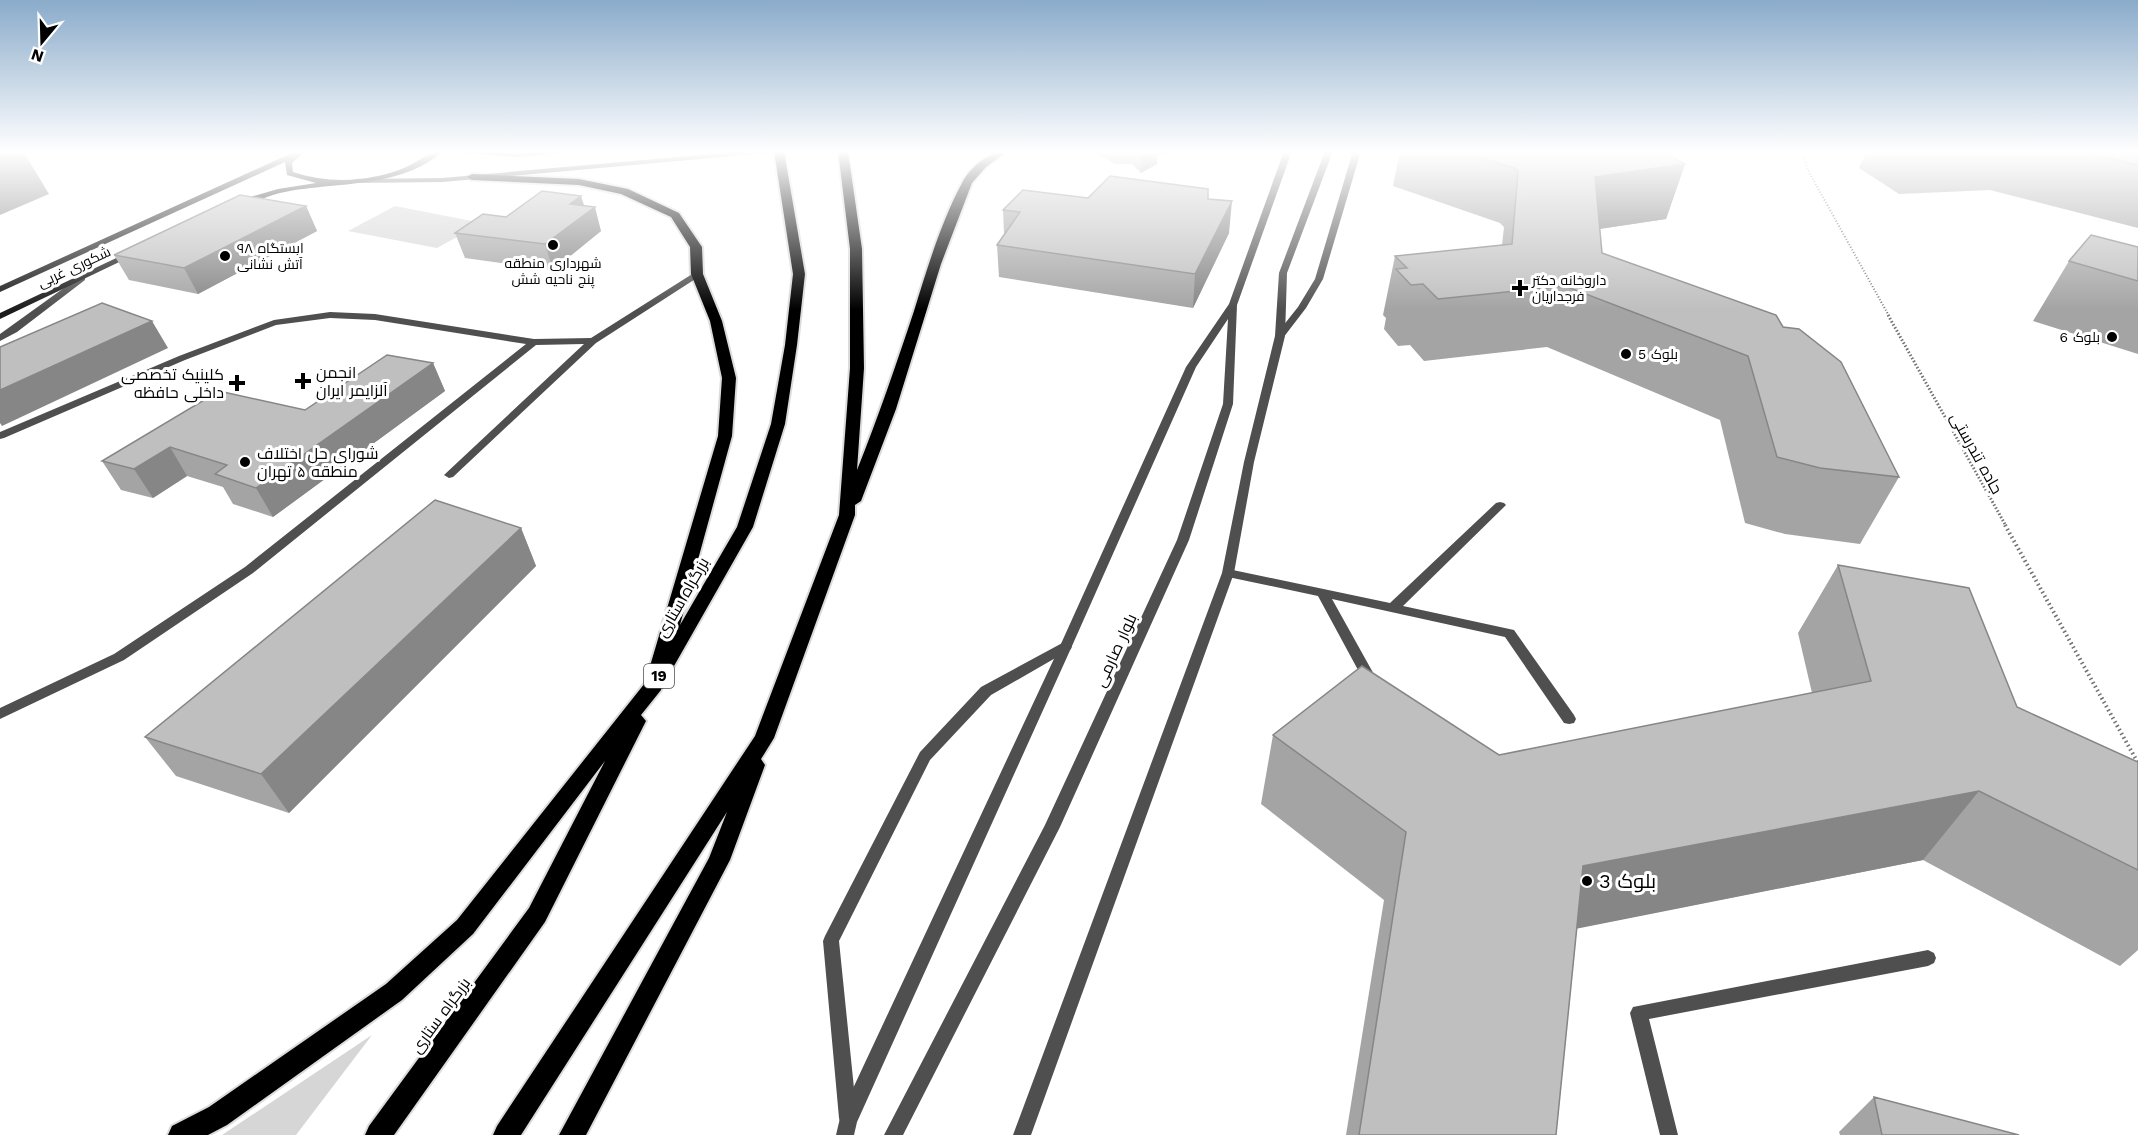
<svg xmlns="http://www.w3.org/2000/svg" width="2138" height="1135" font-family="'Work Sans',Cairo,sans-serif">
  <style>
    .green { fill: #d6d6d6 }
    .lines { fill: none; stroke-linecap: round; stroke-linejoin: round }
    .trunk-casing { stroke: #dbdbdb; stroke-width: 4 }
    .path-far2 { stroke: #717171; stroke-width: 2; stroke-dasharray: 1 2; stroke-linecap: butt }
    .path-far1 { stroke: #717171; stroke-width: 3; stroke-dasharray: 1.5 2; stroke-linecap: butt }
    .path { stroke: #717171; stroke-width: 4; stroke-dasharray: 1.5 3; stroke-linecap: butt }
    .service { fill: #4f4f4f; fill-rule: evenodd }
    .minor { fill: #4f4f4f; fill-rule: evenodd }
    .tertiary { fill: #4f4f4f; fill-rule: evenodd }
    .secondary { fill: #1c1c1c; fill-rule: evenodd }
    .trunk { fill: #000; fill-rule: evenodd }
    .wall { fill: #a4a4a4 }
    .shaded-wall { fill: #868686 }
    .building { fill: #bfbfbf; stroke: #868686; stroke-width: 1.5 }
    .poi-dot { fill: #000; stroke: #fff; stroke-width: 2 }
    .labels { text-anchor: middle; stroke-width: 6; stroke-linejoin: round; paint-order: stroke }
    .far-poi-label { font-size: 14px; fill: #000; stroke: #fff; text-anchor: start }
    .far-street-label { font-size: 14px; fill: #000; stroke: #fff }
    .shield { fill: #fff; stroke: #4c4c4c; stroke-width: 1.5 }
    .shield-label { font-size: 15px; font-weight: bold; fill: #000 }
    .poi-label { font-size: 16px; fill: #000; stroke: #fff; text-anchor: start }
    .street-label { font-size: 16px; fill: #000; stroke: #fff }
    .near-poi-label { font-size: 20px; fill: #000; stroke: #fff; text-anchor: start }
  </style>
  <rect width="100%" height="100%" fill="#fff"/>
  <path class="green" d="M395 206 482 223 437 248 348 231Z
    M372 1035 296 1135H222Z"/>
  <g class="lines">
    <g class="trunk-casing">
      <path id="trunk" d="M774 151H784L805 274 797 345 785 424 753 527 674 666 668 667 661 690 641 715 646 721 545 922 394 1135H365L369 1126 529 908 605 761 473 934 402 1000 227 1125 208 1135H168L172 1126 209 1107 386 984 457 920 645 683 718 436 722 378 710 321 691 274 690 247 671 217 621 194 579 185 472 180 467 177 472 174 579 179 628 189 679 213 702 247 703 274 722 321 736 378 732 436 680 625 737 527 771 424 785 345 793 274Z
        M838 151H848L862 249 864 368 857 470C878 418 896 365 914 311 927 269 941 222 962 183 970 167 990 151 1008 151L986 167 972 183 941 264 896 409 861 501 855 505V515L774 738 761 759 765 765 730 860 586 1135H559L709 858 727 812 521 1135H493L497 1126 755 736 839 515 850 368V249Z"/>
    </g>
    <path class="path-far2" d="M1801 151 1810 174 1889 316"/>
    <path class="path-far1" d="M1888 315 2006 526"/>
    <path class="path" d="M2005 525 2138 763"/>
    <path class="service" d="M1066 641 1071 643 1072 646 1071 649 991 695 930 760 839 941 857 1118 855 1125 848 1127 841 1125 839 1118 823 941 825 936 920 752 981 687Z
      M1928 950 1934 953 1936 958 1934 963 1928 966 1649 1019 1678 1135H1660L1630 1013 1633 1007Z"/>
    <path class="minor" d="M1353 151H1361L1323 279 1306 308 1283 338H1277L1275 336 1298 307 1315 279Z
      M697 271 700 272V276L596 343 453 477 449 478 444 475 584 344 536 345 253 573 124 660 0 719V708L114 654 245 567 526 344 375 320 330 318 276 325 185 360 4 438 0 439V432L179 356 274 320 330 312 375 314 534 339 591 338Z
      M82 275 85 276V280L17 332 0 341V334Z
      M1500 502 1504 503 1506 505 1504 507 1403 606 1514 630 1574 715 1576 719 1574 723 1569 724 1564 723 1505 637 1332 599 1376 678 1374 681H1364L1318 596 1228 577 1222 573 1228 569 1390 603 1496 503Z"/>
    <path class="tertiary" d="M461 151 517 153 569 151 565 153 517 157 465 153Z
      M745 151H772L768 153 442 182 356 183 352 181 356 179 442 178Z
      M1284 151H1292L1237 305 1233 404 1189 540 1060 827 903 1135H884L1045 825 1177 540 1223 404 1228 319 1196 367 1072 646 857 1122 854 1135H836L841 1114 1060 646 1186 367 1229 304Z
      M1325 151H1333L1287 273 1285 336 1254 462 1234 573 1031 1135H1013L1222 573 1244 462 1275 336 1279 273Z"/>
    <path class="secondary" d="M296 151 303 153 292 163 293 172C329 184 369 182 404 168 417 163 429 151 443 151 400 190 333 181 280 193 267 196 253 204 240 204V200L278 189 316 183 287 175 285 162 0 292V286Z
      M129 252 136 254 0 319V313Z"/>
    <use href="#trunk" class="trunk"/>
  </g>
  <path class="wall" d="M1092 151H1167V154L1157 156V164L1141 173 1132 164H1115Z
    M1400 151H1668L1667 154 1685 164 1666 219 1600 229 1602 253 1783 327 1899 477 1860 544 1785 534 1745 523 1720 420 1547 347 1424 361 1410 345 1398 346 1384 329 1386 318 1383 315 1395 256 1502 245 1504 227 1500 223 1393 186Z
    M1867 151H2138V228L1990 190 1899 194 1859 168Z
    M581 196 584 205 601 231 553 270 465 258 455 233 506 217Z
    M1088 198 1208 199 1229 233 1193 308 999 277 997 245 1004 234 1003 210Z
    M306 206 317 231 198 294 129 280 114 255Z
    M2138 247V354L2033 321 2069 261Z
    M433 363 445 391 273 517 233 504 223 487 187 476 153 498 121 490 102 461 305 410Z
    M521 528 536 566 289 813 176 776 145 737Z
    M1838 565 2017 707 2138 762V950L2120 966 1923 860 1577 928 1556 1135H1346L1384 900 1261 804 1273 735 1499 755 1812 693 1798 633Z
    M1874 1097 2019 1135H1840L1839 1132Z"/>
  <path class="shaded-wall" d="M0 151H23L49 194 0 215Z
    M1153 151H1167V154L1157 156V164L1141 173 1142 157Z
    M1661 151H1668L1662 167 1685 164 1666 219 1578 232 1595 177Z
    M581 196 586 213 595 207 601 231 553 270 545 244 570 204Z
    M1232 201 1229 233 1193 308 1195 274Z
    M306 206 317 231 198 294 184 268Z
    M152 321 168 348 2 426 0 423V390Z
    M433 363 445 391 273 517 256 488Z
    M170 447 187 476 153 498 134 469Z
    M521 528 536 566 289 813 261 774Z
    M1979 791 1923 860 1550 934 1583 866Z"/>
  <path class="building" d="M1136 151H1153L1142 157Z
    M1461 151H1661L1685 164 1595 177 1602 253 1776 315 1783 327 1799 329 1841 362 1899 477 1820 468 1777 457 1748 356 1565 286 1438 299 1423 284 1411 285 1396 269 1407 268 1395 256 1512 244 1518 171 1514 168Z
    M2078 151H2138V165Z
    M1110 176 1208 189V199L1232 201 1195 274 997 245 1020 212 1003 210 1023 190 1088 198Z
    M542 191 581 196 570 204 595 207 545 244 455 233 483 214 506 217Z
    M240 195 306 206 184 268 114 255Z
    M2091 235 2138 247V281L2069 261Z
    M102 303 152 321 0 390V347Z
    M387 355 433 363 256 488 215 474 227 465 170 447 134 469 102 461 219 391 305 410Z
    M435 500 521 528 261 774 145 737Z
    M1838 565 1969 588 2017 707 2138 762V870L1979 791 1583 866 1556 1135H1359L1406 832 1273 735 1362 666 1499 755 1871 681Z
    M1874 1097 2019 1135H1882Z"/>
  <linearGradient id="sky" x2="0" y2="1"><stop stop-color="#8aabca"/><stop offset="0.49" stop-color="#fff"/><stop offset="1" stop-color="#fff" stop-opacity="0"/></linearGradient>
  <rect width="2138" height="310" fill="url(#sky)"/>
  <g class="poi-dot">
    <circle cx="553" cy="245" r="6"/>
    <circle cx="225" cy="256" r="6"/>
    <path d="M1517 279h6v6h6v6h-6v6h-6v-6h-6v-6h6z"/>
    <circle cx="2112" cy="337" r="6"/>
    <circle cx="1626" cy="354" r="6"/>
    <path d="M300 372h6v6h6v6h-6v6h-6v-6h-6v-6h6z"/>
    <path d="M234 374h6v6h6v6h-6v6h-6v-6h-6v-6h6z"/>
    <circle cx="245" cy="462" r="6"/>
    <circle cx="1587" cy="881" r="6"/>
  </g>
  <g class="labels">
    <g class="far-poi-label">
      <text x="237" y="253">ایستگاه ۹۸<tspan x="237" dy="16">آتش نشانی</tspan></text>
      <text x="553" y="268" text-anchor="middle">شهرداری منطقه<tspan x="553" dy="16">پنج ناحیه شش</tspan></text>
      <text x="1532" y="285">داروخانه دکتر<tspan x="1532" dy="16">فرجداریان</tspan></text>
      <text x="2100" y="342" text-anchor="end">بلوک 6</text>
      <text x="1638" y="359">بلوک 5</text>
    </g>
    <g class="far-street-label">
      <text transform="translate(74 267) rotate(-25)" y="5">شکوری غربی</text>
    </g>
    <rect class="shield" x="644" y="664" width="30" height="24" rx="4.5"/>
    <g class="shield-label">
      <text x="659" y="681">19</text>
    </g>
    <g class="poi-label">
      <text x="316" y="378">انجمن<tspan x="316" dy="18">آلزایمر ایران</tspan></text>
      <text x="224" y="380" text-anchor="end">کلینیک تخصصی<tspan x="224" dy="18">داخلی حافظه</tspan></text>
      <text x="257" y="459">شورای حل اختلاف<tspan x="257" dy="18">منطقه ۵ تهران</tspan></text>
    </g>
    <g class="street-label">
      <text transform="translate(1977 453) rotate(61)" y="6">جاده تندرستی</text>
      <text transform="translate(682 597) rotate(-60)" y="6">بزرگراه ستاری</text>
      <text transform="translate(1115 650) rotate(-65)" y="6">بلوار صارمی</text>
      <text transform="translate(440 1015) rotate(-54)" y="6">بزرگراه ستاری</text>
    </g>
    <g class="near-poi-label">
      <text x="1599" y="888">بلوک 3</text>
    </g>
  </g>
  <g transform="translate(42 42) rotate(199)" stroke="#ffffff" stroke-width="4.5" paint-order="stroke">
  <path d="M0-4.5L10 22L0 15L-10 22Z" fill="#000000"/>
  <text y="-9" font-size="16" font-weight="bold" text-anchor="middle" fill="#000000">N</text>
  </g>
</svg>
